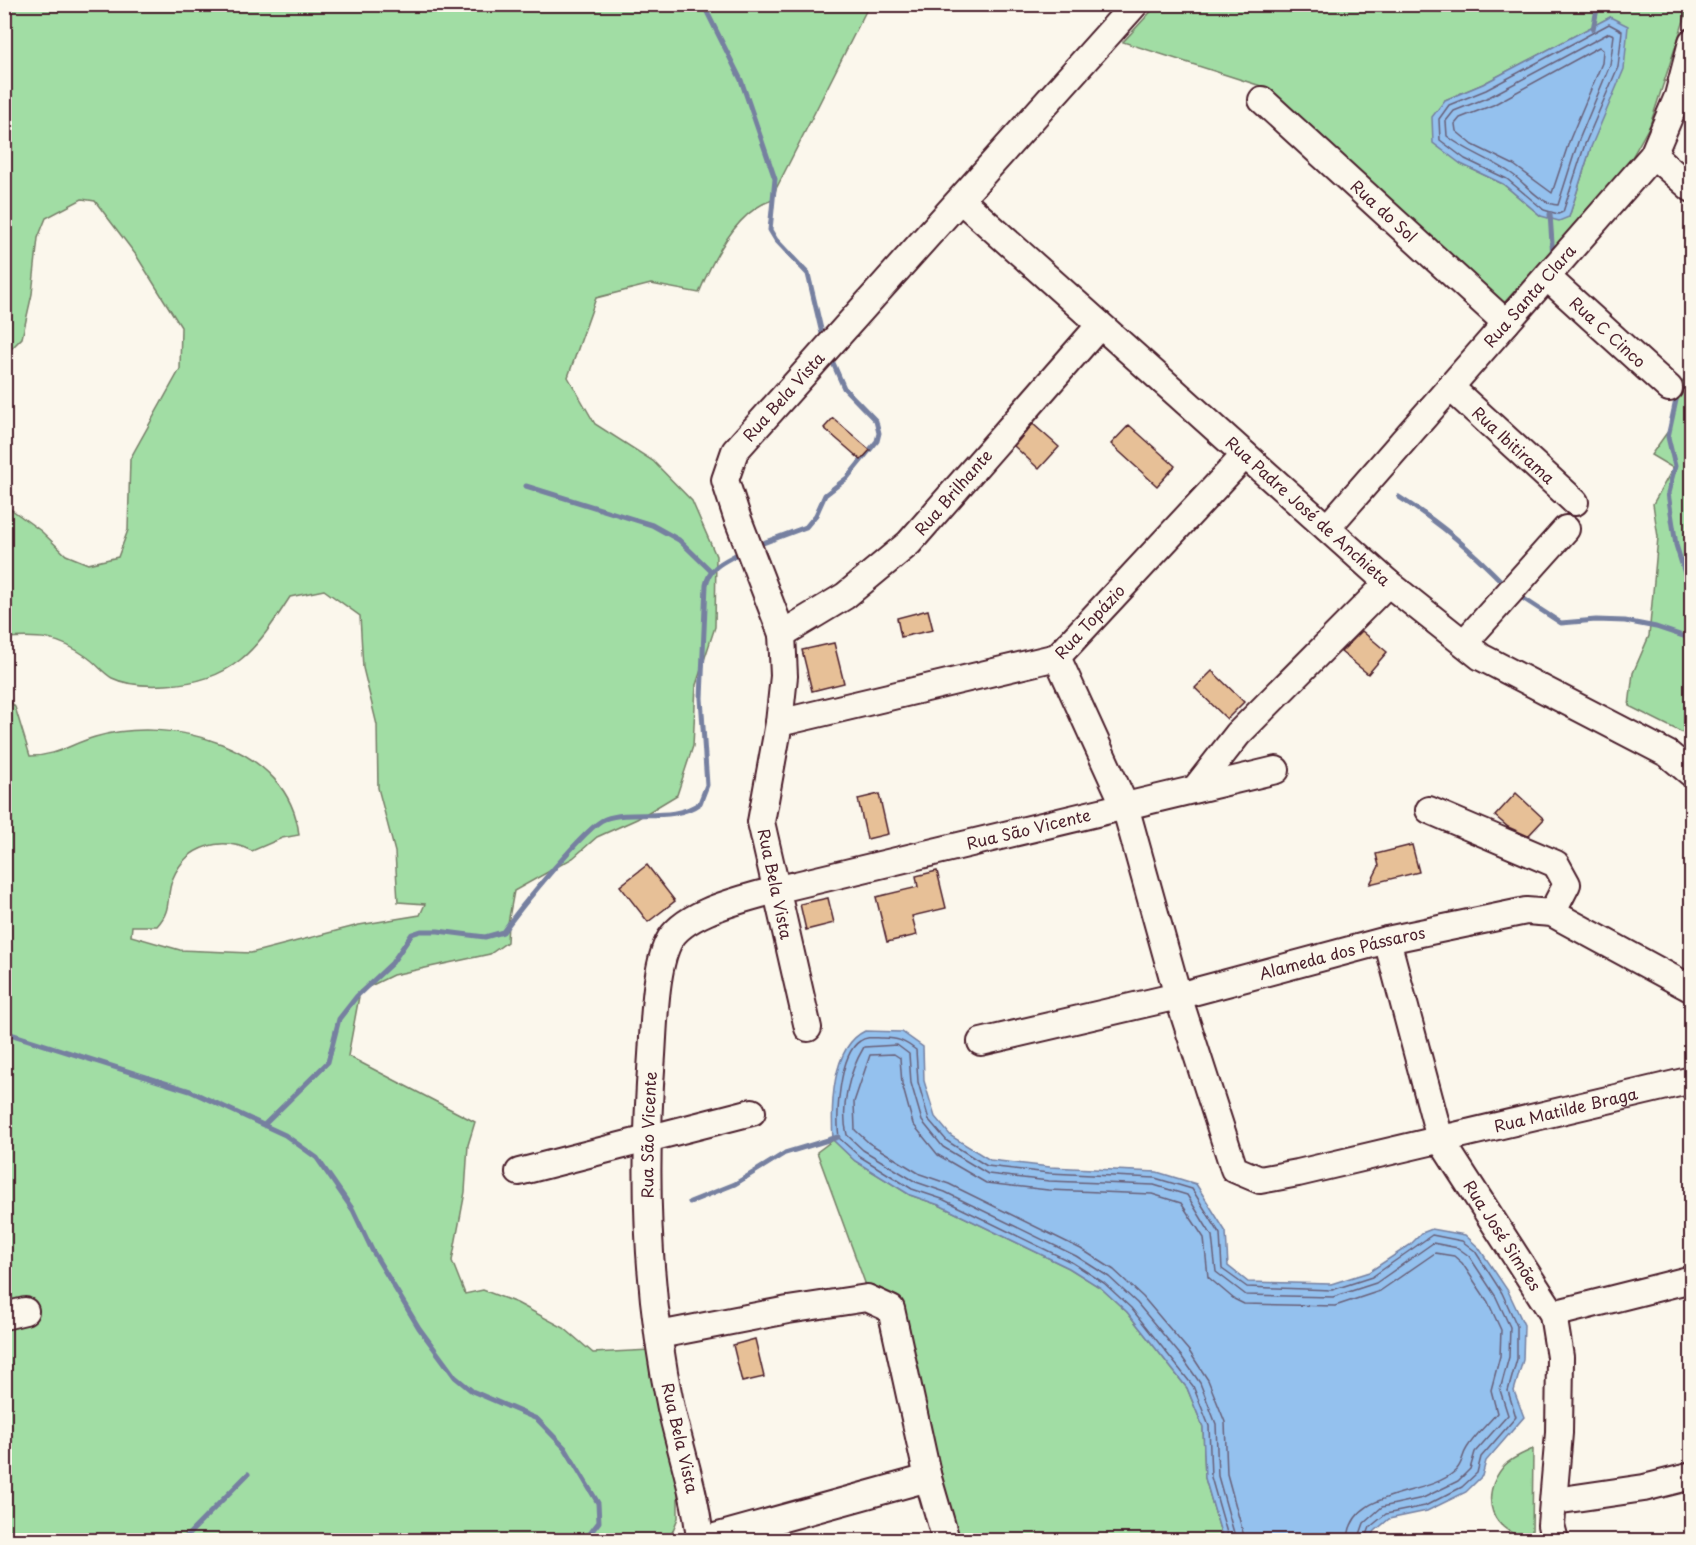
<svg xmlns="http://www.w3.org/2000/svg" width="1696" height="1545" font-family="'Playpen Sans',sans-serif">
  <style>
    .green { fill: #a1dda4; stroke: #767e68; stroke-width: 1.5; fill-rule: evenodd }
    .water { fill: #94c1ee; stroke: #7680a0; stroke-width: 1.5 }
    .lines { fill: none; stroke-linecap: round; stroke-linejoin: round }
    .shore { stroke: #686079; stroke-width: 1.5 }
    .stream { stroke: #7680a0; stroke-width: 5 }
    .building { fill: #e7c097; stroke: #4a1f2b; stroke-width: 1.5 }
    .minor-casing { stroke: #4a1f2b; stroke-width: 30 }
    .minor { stroke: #fbf7ec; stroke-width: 26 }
    .labels { text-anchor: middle; stroke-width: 4.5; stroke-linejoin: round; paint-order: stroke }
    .street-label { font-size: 16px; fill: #4a1f2b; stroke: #fbf7ec }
  </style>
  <rect width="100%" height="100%" fill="#fbf7ec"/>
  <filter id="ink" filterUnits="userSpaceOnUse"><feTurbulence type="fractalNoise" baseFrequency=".0167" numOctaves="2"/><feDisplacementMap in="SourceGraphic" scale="12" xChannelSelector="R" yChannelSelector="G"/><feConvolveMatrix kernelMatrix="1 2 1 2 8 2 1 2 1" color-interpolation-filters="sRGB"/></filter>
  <g filter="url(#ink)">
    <path class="green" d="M5 5H869L776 189 773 200C737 210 712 261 699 293L651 284 596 298 568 377 595 424 653 461 692 501 716 556 715 627 696 685 693 746 677 795 637 819 597 837 573 858 514 891 508 923 507 942 490 954 393 975 360 991 348 1056 475 1122 468 1145 465 1192 452 1261 465 1294 483 1290 517 1303 564 1328 593 1353 650 1350 678 1479V1518L669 1540H5V695L15 707 30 756C58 756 70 744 95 737 170 715 290 745 299 835L282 838 252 851C222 836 187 845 173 878 165 897 173 909 157 926H132L131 936 180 950 251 953 359 925 420 915 425 904 398 902 395 852 378 788 377 725 363 668 360 616 324 590 290 597C256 650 233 682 166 685 149 686 128 686 112 678 103 673 96 663 87 657 57 636 39 636 5 638V505L41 531 66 555 88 564 118 557 128 530 130 459 180 369 181 327 136 255 95 201 82 199 46 218 38 238 32 294 22 338 5 355Z
      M1157 5H1689L1650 125 1626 168 1503 304 1267 88 1123 42ZM1610 17 1591 147 1569 217 1541 216 1503 184 1461 164 1445 100 1483 84Z
      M1691 375V737L1629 706 1633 673 1649 636 1658 537 1653 504 1673 468 1651 455 1671 427 1679 384Z
      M833 1140 855 1161 910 1195 939 1205 1069 1268 1101 1288 1127 1312 1187 1388 1203 1427 1205 1478 1223 1540H936L879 1321 817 1152Z
      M1533 1449 1532 1538C1491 1535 1478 1496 1504 1466 1511 1458 1524 1453 1533 1449Z"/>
    <path class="water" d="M1610 17 1628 26 1624 69 1591 147 1569 217 1559 221 1541 216 1503 184 1461 164 1433 143 1432 117 1445 100 1483 84Z
      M865 1031 902 1032 923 1047 924 1081 935 1117 951 1136 990 1160 1050 1167 1157 1172 1196 1184 1226 1232 1228 1266 1248 1282 1331 1284 1369 1272 1410 1245 1422 1233 1432 1229 1465 1235 1479 1248 1508 1291 1524 1325 1523 1360 1514 1391 1524 1417 1486 1461 1482 1476 1466 1492 1427 1511 1389 1519 1375 1531 1370 1540H1223L1205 1478 1203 1427 1187 1388 1127 1312 1101 1288 1069 1268 939 1205 910 1195 855 1161 833 1140C831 1108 831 1047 865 1031Z"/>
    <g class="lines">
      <path class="shore" d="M1609 24 1622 31 1618 67 1585 144 1563 212 1558 214 1544 210 1507 179 1465 159 1440 140 1439 119 1449 105 1486 90Z
        M1609 33 1614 35 1610 65 1578 142 1558 205C1540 204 1526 184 1512 174 1491 159 1467 152 1447 136L1446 121 1454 111 1489 97Z
        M1599 47 1603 50 1602 63 1570 139 1552 193 1514 165 1473 145 1456 131 1455 124 1460 118 1493 105Z
        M1229 1540 1211 1477 1209 1426 1193 1386 1131 1308 1104 1283 1073 1263 942 1199 912 1189 859 1156 839 1138C836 1116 839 1054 860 1041 867 1036 875 1038 883 1038 898 1038 904 1041 916 1050L918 1082 929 1120 947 1141 987 1166 1049 1173 1155 1178 1192 1189 1220 1234 1222 1269 1247 1287 1332 1290 1372 1277 1432 1235 1462 1241 1475 1251 1502 1293 1517 1326V1359L1508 1391 1516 1417 1481 1457 1477 1473 1462 1487 1425 1506 1386 1514 1370 1527 1365 1540
        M1236 1540 1218 1476 1216 1424 1200 1383 1182 1357 1137 1303 1109 1277 1076 1256 945 1192 916 1182 863 1150 847 1135C840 1107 849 1072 864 1047L897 1045 909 1054 911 1083 922 1121 943 1147 988 1174 1049 1181 1154 1185 1187 1195 1212 1236 1216 1272 1246 1295 1333 1297 1376 1283 1433 1243 1458 1248 1469 1256 1496 1297 1510 1327 1509 1357 1500 1390 1508 1415 1475 1452 1470 1469 1458 1481 1423 1498 1382 1507 1364 1523 1358 1540
        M1245 1540 1227 1474 1225 1422 1208 1380 1189 1351 1143 1297 1114 1270 1081 1249 949 1184 920 1174 869 1143 855 1130 854 1102 870 1055 894 1054 900 1058 902 1084 913 1124 938 1155 986 1183 1048 1190 1152 1194 1181 1203 1204 1238 1208 1277 1234 1299 1244 1304 1335 1306 1380 1291 1435 1253 1454 1256 1462 1263 1488 1302 1501 1330 1500 1356 1491 1390 1497 1413C1487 1425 1475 1435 1467 1448 1461 1457 1463 1465 1454 1472 1424 1498 1350 1488 1348 1540"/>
      <path class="stream" d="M703 4 741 80 775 179 770 230 776 240 808 274 824 342
        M1593 29 1598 4
        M1550 214 1553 258
        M1678 391 1668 437 1675 466 1668 493 1676 545 1692 596
        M526 486 652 525 679 540 711 571
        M1399 497C1443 525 1470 549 1506 586
        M755 546 806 527 816 515 825 495 847 478 877 441 879 433 876 421 844 388 830 356
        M1518 595 1561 623 1596 620 1625 621 1656 627 1692 639
        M4 1032 190 1091 285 1135 317 1158 353 1210 372 1250 419 1328 455 1377 472 1391 537 1419 565 1448 598 1503 599 1522 585 1540
        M264 1125 328 1062 339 1019 357 996 392 963 412 934 421 931H438L485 937 503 932C517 912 587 825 605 819 634 809 673 823 700 803L707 785 701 698 706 585C710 565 726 561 741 552
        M690 1202 735 1184 785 1153 838 1137
        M183 1540 248 1474"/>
    </g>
    <path class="building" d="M833 418 870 450 861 460 824 428Z
      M1033 424 1059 447 1039 469 1014 446Z
      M1129 425 1175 466 1157 486 1111 444Z
      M928 610 933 630 901 637 897 618Z
      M1362 631 1387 652 1368 674 1341 652Z
      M834 643 844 683 812 691 802 650Z
      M1212 671 1244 702 1227 719 1195 688Z
      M1516 793 1544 819 1528 836 1508 827 1495 816Z
      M879 794 888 834 867 839 858 799Z
      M1412 845 1419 872 1370 884 1379 866 1376 854Z
      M647 865 675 901 648 922 620 886Z
      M937 871 946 908 912 916 917 935 887 942 876 897 918 887 916 876Z
      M828 898 834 923 806 930 800 904Z
      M755 1339 764 1377 742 1382 733 1345Z"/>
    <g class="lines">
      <g class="minor-casing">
        <g id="minor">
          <path id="s1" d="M1262 100 1506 323"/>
          <path d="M1653 155 1692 189"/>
          <path id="s2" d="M961 200 1388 583 1481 657 1668 754 1692 774"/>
          <path id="s3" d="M1547 277 1669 388"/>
          <path id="s4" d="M1450 387 1575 502"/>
          <path id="s5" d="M1327 528 1653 155 1678 96 1692 42"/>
          <path id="s6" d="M782 634 845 596 909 543 1100 325"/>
          <path d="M1464 643 1566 529"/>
          <path id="s7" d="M1057 657 1125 806 1178 996 1234 1169 1260 1180 1298 1173 1692 1080"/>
          <path id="s8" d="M779 723 1057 657 1245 455"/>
          <path d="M1195 789 1238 734 1388 583"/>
          <path d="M1429 810 1556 864 1567 884 1552 913"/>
          <path id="s9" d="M1387 940 1440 1139 1553 1314 1560 1357 1559 1433 1551 1525 1555 1540"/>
          <path id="s10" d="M808 1028 761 822 779 723 784 676 782 634 737 517 725 480 735 451 1135 4"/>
          <path id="s11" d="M981 1042 1178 996 1387 940 1526 911 1552 913 1692 989"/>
          <path d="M519 1172 752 1112"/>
          <path d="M1553 1314 1692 1279"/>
          <path d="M4 1316 25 1311"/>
          <path d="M659 1335 788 1310 867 1298 891 1309 928 1478 946 1540"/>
          <path d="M1555 1501 1644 1488 1692 1476"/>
          <path id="s12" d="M700 1540C696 1495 681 1452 671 1408 646 1292 643 1173 652 1055 654 1025 655 970 668 943 682 912 745 899 775 890L1276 770"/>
          <path d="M704 1540 928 1478"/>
        </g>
      </g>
      <use href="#minor" class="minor"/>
    </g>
  </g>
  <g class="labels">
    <g class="street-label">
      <text dy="6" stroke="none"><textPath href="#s1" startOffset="165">Rua do Sol</textPath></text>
      <text dy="6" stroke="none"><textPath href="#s5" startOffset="308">Rua Santa Clara</textPath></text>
      <text dy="6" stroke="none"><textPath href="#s3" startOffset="82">Rua C Cinco</textPath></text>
      <text dy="6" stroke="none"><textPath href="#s10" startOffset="669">Rua Bela Vista</textPath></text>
      <text dy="6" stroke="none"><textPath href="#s4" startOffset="86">Rua Ibitirama</textPath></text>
      <text dy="6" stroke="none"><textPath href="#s6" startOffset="224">Rua Brilhante</textPath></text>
      <text dy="6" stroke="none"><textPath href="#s2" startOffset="466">Rua Padre José de Anchieta</textPath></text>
      <text dy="6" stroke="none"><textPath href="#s8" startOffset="334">Rua Topázio</textPath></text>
      <text dy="6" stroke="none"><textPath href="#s12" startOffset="987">Rua São Vicente</textPath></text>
      <text transform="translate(775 884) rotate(78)" y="6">Rua Bela Vista</text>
      <text dy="6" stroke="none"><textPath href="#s11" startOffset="372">Alameda dos Pássaros</textPath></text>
      <text dy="6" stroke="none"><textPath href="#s7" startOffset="885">Rua Matilde Braga</textPath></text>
      <text dy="6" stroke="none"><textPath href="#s12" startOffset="410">Rua São Vicente</textPath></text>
      <text dy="6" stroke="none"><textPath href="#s9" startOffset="321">Rua José Simões</textPath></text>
      <text transform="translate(680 1438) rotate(77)" y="6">Rua Bela Vista</text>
    </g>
  </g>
  <rect width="1696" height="1545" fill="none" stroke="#fbf7ec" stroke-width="24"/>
  <rect x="12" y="12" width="1672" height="1521" fill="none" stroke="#4a1f2b" stroke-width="2" filter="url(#ink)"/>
</svg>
